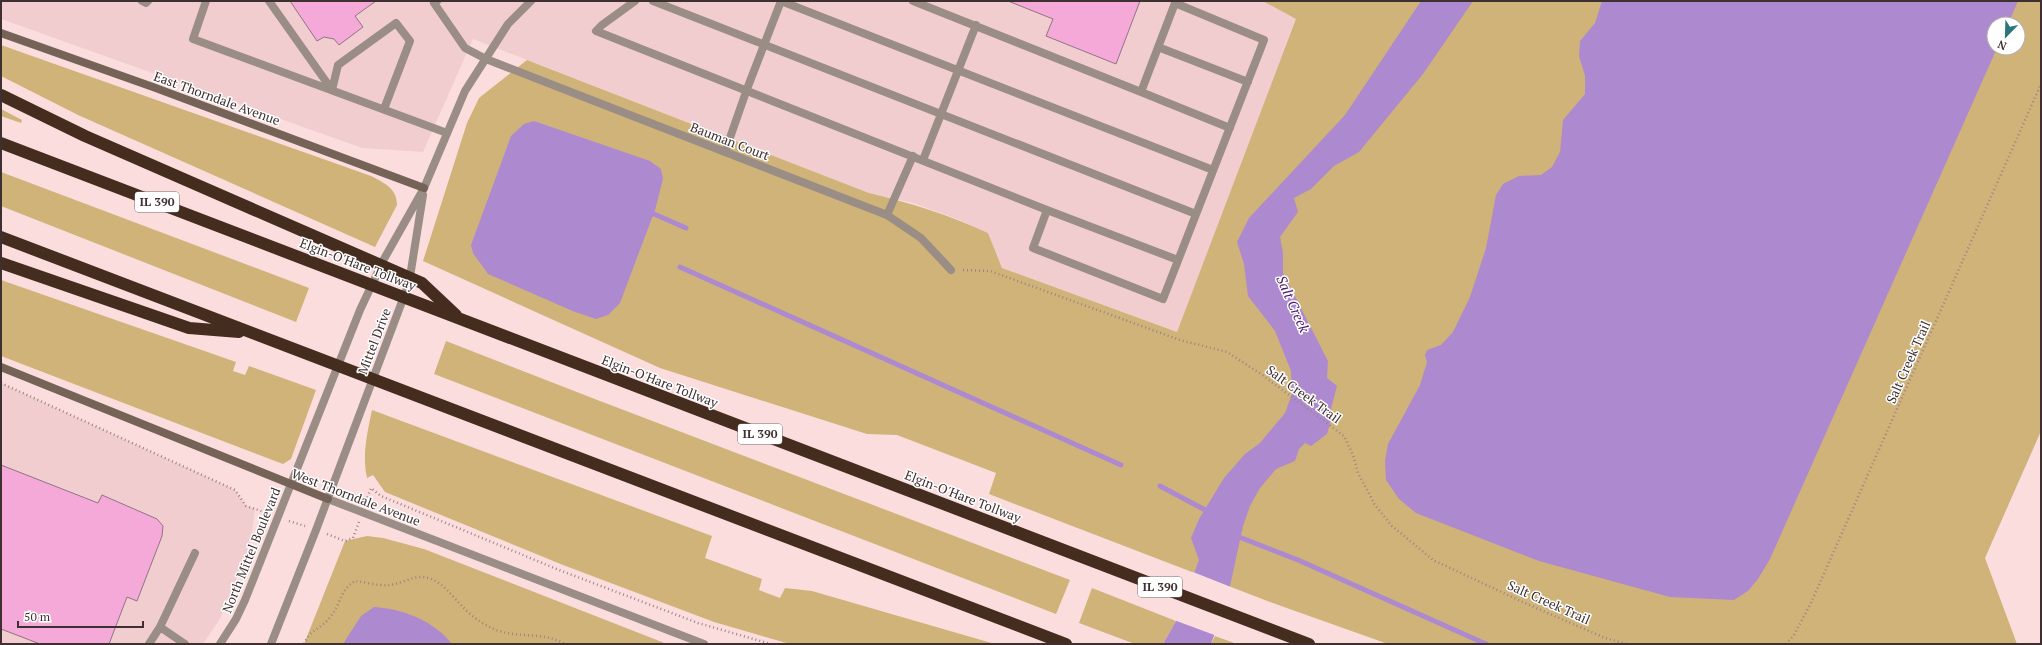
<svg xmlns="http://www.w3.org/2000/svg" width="2042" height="645" font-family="'PT Serif',serif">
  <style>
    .built { fill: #f2cdcf }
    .green { fill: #cfb379; fill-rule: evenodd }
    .water { fill: #ad89cf }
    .pier { fill: #fcddde }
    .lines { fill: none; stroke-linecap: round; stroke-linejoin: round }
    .stream { stroke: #ad89cf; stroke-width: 5 }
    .building { fill: #f5a9d9; stroke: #8f7484 }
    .path { stroke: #9b8485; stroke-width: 2.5; stroke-dasharray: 1 3; stroke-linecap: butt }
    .service { stroke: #9a8d86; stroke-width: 8 }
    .minor { stroke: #9a8d86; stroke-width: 8 }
    .secondary { stroke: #756358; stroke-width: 8 }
    .motorway { stroke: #442c1f; stroke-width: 12 }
    .labels { text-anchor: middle; stroke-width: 3; stroke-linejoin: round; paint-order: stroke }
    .shield { fill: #fff; stroke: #786e6f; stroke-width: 1 }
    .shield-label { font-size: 12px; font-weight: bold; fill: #3e3031 }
    .street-label { font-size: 13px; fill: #3e3031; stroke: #fff }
    .water-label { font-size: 14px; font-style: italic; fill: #4b1a6d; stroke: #fff }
  </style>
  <rect width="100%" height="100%" fill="#fcddde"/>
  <path class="built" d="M1 1H1343L1244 159 1177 332 1002 268 988 233 960 220 913 203 869 193 473 39 423 152 362 148 1 19Z
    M1 383 235 490 246 506 255 509 250 546 221 617 203 644H1Z"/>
  <path class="green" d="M1263 1H2041V431L1985 558 2017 644H1388L1270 602 989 494 996 473 897 435 867 434 660 368 423 261 467 123 479 98 527 60 869 193C911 203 949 215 988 233L1002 268 1177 332 1296 19ZM1994 24H2018V48H1994Z
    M1 45 371 176C384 183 397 188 397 205L375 247 78 115 1 76Z
    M1 109 22 120 21 123 1 116Z
    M1 172 309 288 296 322 1 206Z
    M1 280 236 362 233 371 245 375 249 366 316 390 291 459 283 464 1 356Z
    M446 341 600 401 1070 580 1056 614 434 374Z
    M372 410 712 536 705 558 762 579 759 590 780 598 785 588 812 591 995 644H790L714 622 563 565 385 492 373 475 367 478C362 455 367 434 372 410Z
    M367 536 383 538 424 549 667 644H304L345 541Z
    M1092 588 1176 621 1163 644H1135L1079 623Z
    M1215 636 1237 644H1211Z"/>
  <path class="water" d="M1421 1H1473L1423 74 1359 152 1334 166 1311 189 1294 198 1298 212 1280 237 1283 253V273L1328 361 1327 378 1337 386 1331 409 1332 416 1327 434 1311 446 1305 443 1299 449 1295 461 1276 469 1260 488 1250 506 1243 526 1227 600 1211 644H1163L1176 621 1199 560 1191 538 1199 519 1224 478 1245 454 1260 443 1285 413 1292 394 1291 371 1275 331 1248 296 1244 264 1237 242 1249 218 1345 115Z
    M1602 1H2018L2008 24H1994V48H1997L1770 559 1758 579 1748 591 1734 600 1670 597 1539 561 1416 513 1399 499 1386 480 1385 461 1388 444 1420 385 1427 362 1425 355 1427 350 1441 345 1453 332 1470 297 1486 248 1496 195 1503 184 1519 176 1541 175 1552 167 1560 152 1563 120 1585 94V76L1579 56 1580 41 1595 23Z
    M534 121 650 161 661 169 663 179 655 210 620 303 608 315 596 319 575 312 488 274 473 253 471 245 511 136 524 124Z
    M374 607C403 609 433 620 452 644H343L361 616Z"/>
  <path class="pier" d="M1193 572 1231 587 1229 601 1217 636 1174 620Z"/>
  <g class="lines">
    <path class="stream" d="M654 214 686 228
      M680 267 1121 465
      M1160 486 1211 513
      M1234 535 1298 560 1486 644"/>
  </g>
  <path class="building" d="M290 1H376L355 16 363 27 339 45 334 39 324 37 317 41Z
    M1008 1H1140L1116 64 1046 36 1053 19Z
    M1 465 98 503 102 495 157 519 163 526 162 536 137 601 127 597 109 644H40L1 629Z"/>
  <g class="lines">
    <path class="path" d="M963 270 990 271 1180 340 1227 352 1261 374 1344 436 1353 455 1358 473 1375 505 1392 526 1433 560 1527 604 1605 638 1627 644
      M1 383 235 490 246 506 267 513
      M366 501 371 488 381 496 559 570 698 623 771 644
      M289 521 305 526
      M327 534 345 541 353 538 359 522
      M304 644C311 628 321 630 331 616 341 603 340 590 355 581 365 582 378 586 388 585 399 585 411 577 421 577 439 577 450 594 462 606 470 615 482 624 494 629 516 639 543 631 565 644
      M1786 644 1794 635 1811 603 2041 84"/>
    <path class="service" d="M142 1 146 3 148 1
      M206 1 193 39 447 133
      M269 1 332 90
      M437 1 434 3 465 48 486 59
      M635 1 602 25 596 31 1047 210 1033 248 1163 299 1264 40 1175 3 1141 92 913 1
      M653 1 1196 214
      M1158 47 1248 82
      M332 90 338 65 396 23 410 41 384 109
      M1141 92 1230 128
      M725 152 747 89 781 1 1213 170
      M923 160 976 25
      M1047 210 1178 260
      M887 215 913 156
      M160 627 195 553
      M149 644 160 627 185 644"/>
    <path class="minor" d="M486 59 887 215 921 238 951 270
      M328 499 704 644
      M220 644 236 619 245 600 360 310 384 259 424 188 465 91 508 24 531 1
      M271 644 316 530 409 283 423 195"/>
    <path class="secondary" d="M1 33 153 87 424 188
      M1 367 328 499"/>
    <path class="motorway" d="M1 95 85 136 422 283 456 315
      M1 143 1309 644
      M1 237 1066 644
      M1 263 189 328 239 332"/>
  </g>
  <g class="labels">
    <g class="shield">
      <rect x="135" y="192" width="44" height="20" rx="3"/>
      <rect x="738" y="424" width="44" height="20" rx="3"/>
      <rect x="1138" y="577" width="44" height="20" rx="3"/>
    </g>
    <g class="shield-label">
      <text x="157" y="206">IL 390</text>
      <text x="760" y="438">IL 390</text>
      <text x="1160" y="591">IL 390</text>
    </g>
    <g class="street-label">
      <text transform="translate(217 98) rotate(20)" y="5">East Thorndale Avenue</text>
      <text transform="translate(730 141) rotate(21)" y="5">Bauman Court</text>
      <text transform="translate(358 264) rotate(21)" y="5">Elgin-O'Hare Tollway</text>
      <text transform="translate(374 341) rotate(-69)" y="5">Mittel Drive</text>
      <text transform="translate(1908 362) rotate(-66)" y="5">Salt Creek Trail</text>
      <text transform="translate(660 381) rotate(21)" y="5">Elgin-O'Hare Tollway</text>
      <text transform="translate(1304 394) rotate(36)" y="5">Salt Creek Trail</text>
      <text transform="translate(963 496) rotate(21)" y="5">Elgin-O'Hare Tollway</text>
      <text transform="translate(356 497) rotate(21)" y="5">West Thorndale Avenue</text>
      <text transform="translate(251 550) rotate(-68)" y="5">North Mittel Boulevard</text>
      <text transform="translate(1549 602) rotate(24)" y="5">Salt Creek Trail</text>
    </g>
    <g class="water-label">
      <text transform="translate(1293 304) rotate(66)" y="5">Salt Creek</text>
    </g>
  </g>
  <rect width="2042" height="645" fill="none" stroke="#3e3031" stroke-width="4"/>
  <g transform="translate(2006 36) rotate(203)"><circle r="19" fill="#ffffff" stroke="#b2acad"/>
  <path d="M0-3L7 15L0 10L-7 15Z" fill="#2c757c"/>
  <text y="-6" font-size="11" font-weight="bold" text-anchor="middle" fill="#3e3031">N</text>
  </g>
  <path d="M18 621v6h125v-6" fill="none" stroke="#3e3031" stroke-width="2"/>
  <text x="24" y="621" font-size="12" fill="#3e3031" stroke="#ffffff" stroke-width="3" paint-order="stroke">50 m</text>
</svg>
